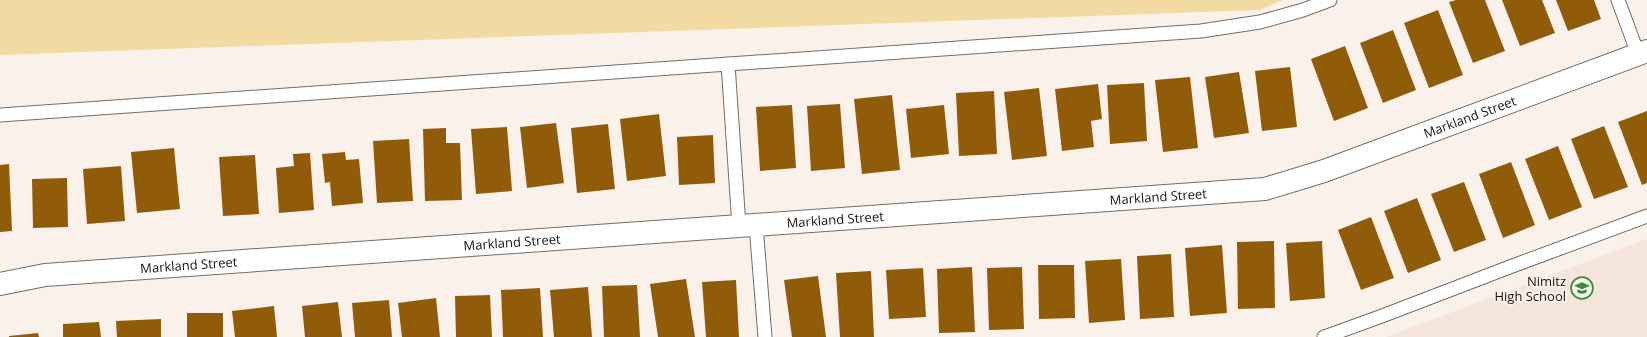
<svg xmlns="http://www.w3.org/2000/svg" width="1647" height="337" font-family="'Open Sans',sans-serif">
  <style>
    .built { fill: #f5e4da }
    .green { fill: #f1dba3 }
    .building { fill: #915c09 }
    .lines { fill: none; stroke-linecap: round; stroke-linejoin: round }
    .service-casing { stroke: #756c67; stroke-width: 15 }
    .minor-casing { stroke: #756c67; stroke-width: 24 }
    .service { stroke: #fff; stroke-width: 13 }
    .minor { stroke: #fff; stroke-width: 22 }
    .labels { text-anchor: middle; stroke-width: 4; stroke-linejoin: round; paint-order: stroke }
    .street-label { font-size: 13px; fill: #171311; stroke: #fbf1eb }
    .poi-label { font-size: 13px; fill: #171311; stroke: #fbf1eb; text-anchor: end }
  </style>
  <rect width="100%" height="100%" fill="#fbf1eb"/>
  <path class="built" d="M1647 239V337H1386Z"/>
  <path class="green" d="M0 0H1284L1259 10 0 55Z"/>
  <path class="building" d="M1456 0H1485L1505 51 1473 63 1449 2Z
    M1502 0H1542L1555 33 1520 46Z
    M1556 0H1594L1601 19 1568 31Z
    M1438 10 1463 75 1429 88 1404 23Z
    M1393 30 1416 90 1383 103 1360 43Z
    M1345 46 1368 108 1334 121 1311 59Z
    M1290 67 1297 127 1262 131 1255 71Z
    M1239 72 1249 133 1214 138 1205 77Z
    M1190 77 1198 148 1163 152 1155 80Z
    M1144 83 1147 141 1110 144 1107 85Z
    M1098 84 1102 119 1091 121 1094 147 1062 151 1055 89Z
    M1039 88 1047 156 1012 160 1004 92Z
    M994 91 997 154 959 156 956 93Z
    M892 95 900 170 862 174 854 99Z
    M840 104 845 168 811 171 807 106Z
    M792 105 796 168 760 171 756 107Z
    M944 105 949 154 911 158 906 109Z
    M1647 111V183L1642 185 1618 122Z
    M659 114 666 176 627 181 620 119Z
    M556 123 564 183 527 188 520 127Z
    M608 124 615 189 577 193 571 128Z
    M1604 126 1628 187 1594 199 1571 139Z
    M507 127 512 191 476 194 471 129Z
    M446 128V143H460L462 200 425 201 423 129Z
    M713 135 715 183 679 185 677 137Z
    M409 139 413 201 377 203 373 141Z
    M1558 146 1582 207 1549 220 1525 159Z
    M174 148 180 209 137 213 131 152Z
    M345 152 346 160 359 159 363 203 332 206 330 182 325 183 322 154Z
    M310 153 314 210 279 213 276 168 294 166 293 154Z
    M255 155 259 214 223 216 219 157Z
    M1511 162 1535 225 1503 238 1479 174Z
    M9 164 12 231 0 232V165Z
    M121 166 125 221 87 224 83 169Z
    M67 178 68 227 33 228 32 179Z
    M1464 182 1486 240 1454 252 1431 194Z
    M1417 198 1441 260 1408 273 1384 211Z
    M1371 217 1394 278 1361 290 1338 230Z
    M1274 241 1275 308 1238 309 1237 242Z
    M1322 241 1325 298 1290 301 1286 243Z
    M1222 245 1227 313 1190 316 1185 248Z
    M1171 254 1174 317 1140 319 1137 256Z
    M1121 259 1125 320 1089 323 1085 261Z
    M1038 265H1074L1075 318 1039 319Z
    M972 267 975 332 939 333 937 269Z
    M1022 267 1024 329 989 330 987 268Z
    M923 268 926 317 889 319 886 270Z
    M871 271 874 337H840L836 273Z
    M818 276 826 337H792L784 280Z
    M686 279 695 337H658L650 284Z
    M736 280 739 337H706L702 282Z
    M637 285 640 337H604L602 286Z
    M588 287 592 337H554L550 290Z
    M540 288 543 337H503L501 290Z
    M490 295 492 337H456L455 296Z
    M436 298 440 337H402L398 303Z
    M389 300 392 337H355L352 303Z
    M338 302 342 337H305L302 306Z
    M274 306 277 337H235L232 311Z
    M187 313H223V337H187Z
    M161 319V337H117L116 321Z
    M99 322 101 337H63V324Z
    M38 333 39 337H9V336Z"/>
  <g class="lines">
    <g class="service-casing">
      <path id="service" d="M1618 0 1638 54
        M728 64 739 226
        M0 115 1201 31 1260 22 1303 10 1330 0
        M756 225 765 337
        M1324 337 1382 316 1515 265 1647 216"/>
    </g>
    <g class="minor-casing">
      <g id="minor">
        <path id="s1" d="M0 284 45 275 1265 189 1324 171 1647 51"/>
      </g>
    </g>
    <use href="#service" class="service"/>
    <use href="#minor" class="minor"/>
  </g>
  <defs>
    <g id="school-ring" transform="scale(1.15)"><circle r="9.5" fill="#fbf1eb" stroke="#328f41" stroke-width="1.5"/><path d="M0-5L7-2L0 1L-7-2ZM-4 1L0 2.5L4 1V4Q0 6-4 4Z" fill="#328f41"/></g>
  </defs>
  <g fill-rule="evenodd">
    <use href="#school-ring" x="1582" y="288"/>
  </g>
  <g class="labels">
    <g class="street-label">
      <text dy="5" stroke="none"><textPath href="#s1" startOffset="1486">Markland Street</textPath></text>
      <text dy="5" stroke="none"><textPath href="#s1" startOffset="1162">Markland Street</textPath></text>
      <text dy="5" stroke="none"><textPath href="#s1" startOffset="838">Markland Street</textPath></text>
      <text dy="5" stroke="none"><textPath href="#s1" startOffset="514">Markland Street</textPath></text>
      <text dy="5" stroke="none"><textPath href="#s1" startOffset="190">Markland Street</textPath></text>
    </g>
    <g class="poi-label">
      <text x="1566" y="286">Nimitz<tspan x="1566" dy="15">High School</tspan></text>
    </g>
  </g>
</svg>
